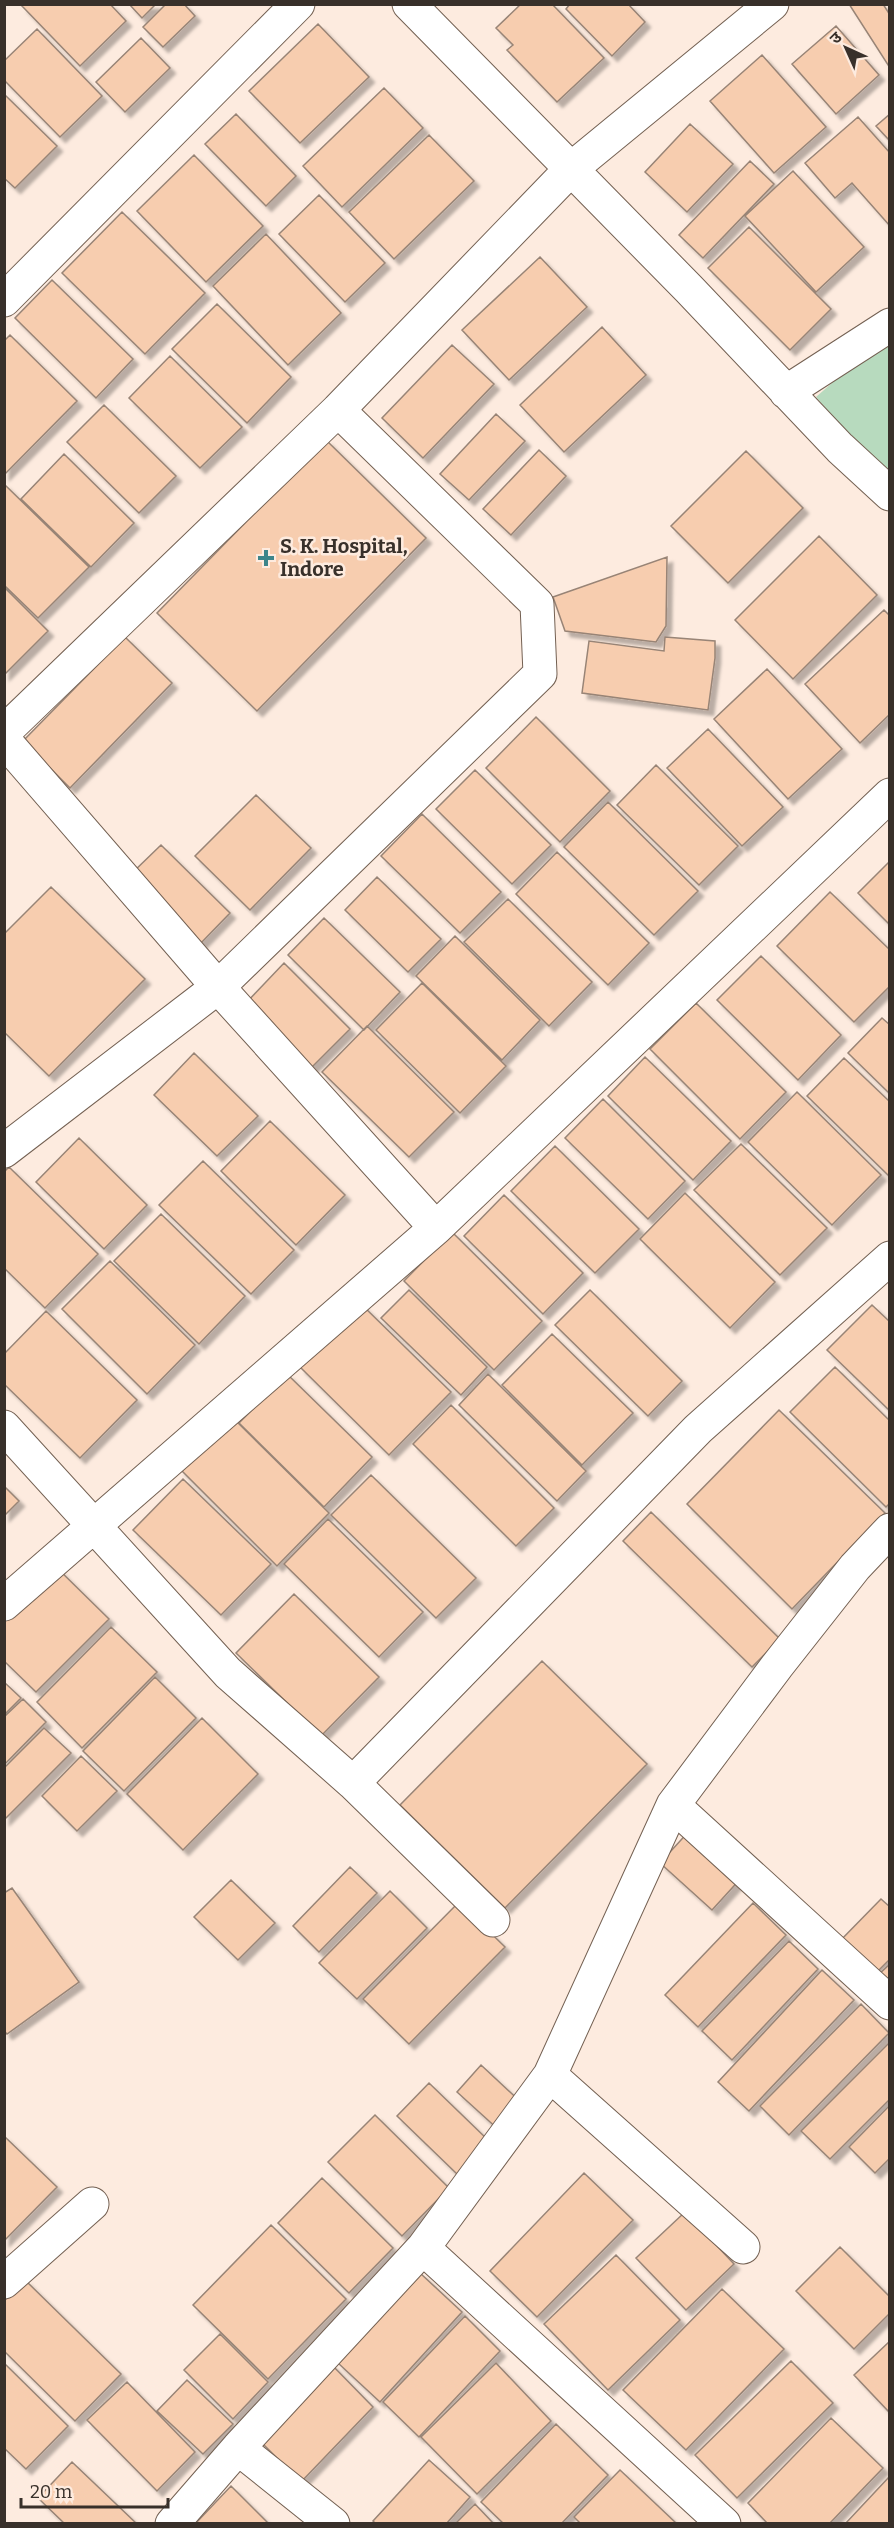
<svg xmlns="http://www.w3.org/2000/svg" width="894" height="2528" font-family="Bitter,'Noto Sans Devanagari',serif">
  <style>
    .green { fill: #b7dabe }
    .building { fill: #f7cdaf; stroke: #988476; stroke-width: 1.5; filter: url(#shadow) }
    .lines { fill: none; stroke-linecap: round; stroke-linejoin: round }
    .minor-casing { stroke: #736052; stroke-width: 35 }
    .minor { stroke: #fff; stroke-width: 33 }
    .poi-dot { fill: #3d858a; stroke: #fdebdf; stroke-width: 2 }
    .labels { text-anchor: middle; stroke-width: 5; stroke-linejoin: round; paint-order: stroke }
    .poi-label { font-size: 20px; font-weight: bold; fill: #38302a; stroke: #fdebdf; text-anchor: start }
  </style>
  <defs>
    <filter id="shadow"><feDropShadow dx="5.5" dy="5.5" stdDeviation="1.5" flood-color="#0004"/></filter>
  </defs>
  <rect width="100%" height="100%" fill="#fdebdf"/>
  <path class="green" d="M889 333V484L816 397Z"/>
  <path class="building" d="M24 4H110L126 21 80 66 22 6Z
    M129 4H156L142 18Z
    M166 4H184L195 16 163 47 143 27Z
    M521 4H552L604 58 557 102 507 50 513 45 496 28Z
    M570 4H628L645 22 612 56 566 9Z
    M849 4H883L890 15V68Z
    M318 24 369 77 300 143 249 91Z
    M836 26 879 75 836 114 792 64Z
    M37 29 102 96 60 137 4 80V61Z
    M141 38 170 68 125 112 96 82Z
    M762 55 826 127 774 173 710 101Z
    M384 88 423 128 342 207 303 166Z
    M4 94 57 146 15 188 4 178Z
    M236 114 296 176 266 206 205 144Z
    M890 114V141L876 126Z
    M858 117 890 153V226L852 183 835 198 805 163Z
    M690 124 733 164 687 212 645 172Z
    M429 135 474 181 394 259 349 212Z
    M194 155 263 226 206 282 137 211Z
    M750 161 774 184 703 258 679 235Z
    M793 171 864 247 816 292 745 216Z
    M319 195 385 263 345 302 279 234Z
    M122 212 205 293 145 354 62 273Z
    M749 227 831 309 790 350 708 268Z
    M266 234 341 313 288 365 213 286Z
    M540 257 587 307 509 380 462 330Z
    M52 280 133 359 96 398 15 318Z
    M217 304 291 377 247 423 172 349Z
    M602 327 646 375 564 452 520 405Z
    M10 335 77 401 4 475V341Z
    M452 345 494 384 423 458 382 418Z
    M170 356 242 427 200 468 129 398Z
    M104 405 176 476 139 513 67 442Z
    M496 414 525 441 469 500 440 474Z
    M326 440 426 538 257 711 157 613Z
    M539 450 566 476 511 535 483 509Z
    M746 451 803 508 728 583 671 526Z
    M64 454 134 523 91 567 21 499Z
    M4 484 89 567 38 618 4 585Z
    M819 536 877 595 793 679 735 620Z
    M667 557 666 626 656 642 565 631 553 597Z
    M4 587 48 631 4 675Z
    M884 610 890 616V714L860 743 805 684Z
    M125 637 172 683 70 788 23 741Z
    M665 637 715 641V658L708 710 582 693 589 641 664 651Z
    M767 669 842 749 788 799 714 719Z
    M536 717 610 791 560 842 486 768Z
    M708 729 783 807 742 846 667 768Z
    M656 765 738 846 699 885 617 805Z
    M475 770 551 845 512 884 436 809Z
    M256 795 311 848 250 910 195 856Z
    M608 802 698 891 654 935 564 847Z
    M422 814 501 892 460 933 381 856Z
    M161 845 230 913 200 944 130 875Z
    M557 852 649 943 608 985 516 894Z
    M890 861V925L858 893Z
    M377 877 441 939 408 972 345 910Z
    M51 887 145 979 49 1076 4 1032V934Z
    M830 892 890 950V986L854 1022 777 946Z
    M508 899 592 982 549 1026 464 942Z
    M324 918 400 992 364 1030 288 955Z
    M455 936 540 1020 502 1060 416 976Z
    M761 956 841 1035 798 1080 717 1000Z
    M284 963 350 1029 311 1068 245 1004Z
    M422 983 506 1066 460 1113 376 1030Z
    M696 1003 786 1092 740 1139 650 1049Z
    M882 1018 890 1025V1094L848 1053Z
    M367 1026 454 1112 409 1157 322 1072Z
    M194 1053 258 1116 217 1156 154 1095Z
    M645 1057 731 1141 693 1180 608 1096Z
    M844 1058 890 1102 889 1176 807 1096Z
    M797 1092 881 1175 832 1225 748 1142Z
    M603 1099 685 1181 648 1219 565 1138Z
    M270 1121 345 1195 296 1245 221 1171Z
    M79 1138 147 1205 104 1249 36 1182Z
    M741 1144 827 1228 780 1275 694 1190Z
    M555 1146 639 1229 595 1273 511 1191Z
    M203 1161 294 1250 251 1294 159 1205Z
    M9 1167 98 1254 45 1308 4 1268V1172Z
    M685 1193 775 1282 730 1328 640 1239Z
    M504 1195 583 1273 543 1314 464 1236Z
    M161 1214 245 1296 199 1344 114 1261Z
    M452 1232 542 1321 494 1370 404 1281Z
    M110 1261 195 1345 147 1394 62 1309Z
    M409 1290 487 1367 461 1395 381 1318Z
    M590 1290 682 1381 648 1416 555 1325Z
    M361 1304 451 1392 389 1455 300 1367Z
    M872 1305 890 1322V1411L827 1350Z
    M46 1311 137 1400 80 1458 4 1384V1354Z
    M552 1334 633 1413 582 1465 502 1385Z
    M835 1367 890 1421V1503L886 1507 790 1412Z
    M287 1374 372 1457 324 1507 239 1423Z
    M488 1374 586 1471 557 1501 459 1405Z
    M451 1405 554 1508 516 1546 413 1444Z
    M779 1410 885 1513 792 1609 687 1504Z
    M232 1417 329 1513 277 1566 180 1469Z
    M371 1475 476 1578 436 1618 331 1515Z
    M183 1479 271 1564 221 1615 133 1530Z
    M4 1486 19 1501 4 1516Z
    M651 1512 780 1639 752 1667 623 1541Z
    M328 1519 423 1612 379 1657 284 1564Z
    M52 1563 109 1619 36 1692 4 1661V1611Z
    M294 1594 379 1677 321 1736 236 1653Z
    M111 1627 157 1672 82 1748 37 1702Z
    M542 1661 647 1764 505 1908 400 1805Z
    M155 1677 196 1718 124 1791 83 1751Z
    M4 1682 21 1698 4 1715Z
    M23 1699 46 1722 4 1765V1717Z
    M202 1718 258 1774 183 1850 127 1794Z
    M44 1728 71 1753 4 1820V1768Z
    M81 1756 117 1791 77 1831 42 1796Z
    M691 1829 743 1876 712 1910 660 1863Z
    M350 1867 377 1893 319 1952 293 1926Z
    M231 1880 275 1923 238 1960 194 1917Z
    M12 1888 79 1982 7 2034 4 2031V1893Z
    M390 1891 427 1928 357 1999 319 1963Z
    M881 1899 890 1907V1959L872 1977 837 1944Z
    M459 1902 505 1947 409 2044 363 1999Z
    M753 1903 786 1935 698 2027 665 1995Z
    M789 1941 818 1969 732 2060 702 2031Z
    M890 1964V1989L877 1976Z
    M822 1970 854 2000 749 2111 718 2082Z
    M861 2004 889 2033 789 2135 760 2106Z
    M890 2042V2099L830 2159 801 2131Z
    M481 2065 524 2105 500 2131 457 2092Z
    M429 2083 489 2141 457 2174 397 2116Z
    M890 2105V2158L875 2173 849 2147Z
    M375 2115 449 2188 402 2236 328 2162Z
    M4 2136 57 2187 4 2241Z
    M584 2173 633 2220 537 2317 490 2271Z
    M322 2178 393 2248 349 2293 278 2223Z
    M685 2212 734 2264 686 2310 636 2258Z
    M271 2225 346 2299 268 2379 193 2305Z
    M840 2247 890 2297V2313L854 2349 796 2291Z
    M616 2255 680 2320 608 2390 544 2324Z
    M420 2273 462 2312 380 2402 338 2363Z
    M25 2280 121 2374 75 2421 4 2351V2301Z
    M722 2289 784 2349 686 2450 623 2390Z
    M465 2316 500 2351 419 2437 383 2402Z
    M220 2334 268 2382 233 2419 184 2370Z
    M890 2341V2413L854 2375Z
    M791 2361 833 2403 737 2498 695 2455Z
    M4 2363 68 2426 26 2469 4 2448Z
    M496 2363 551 2421 477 2494 421 2437Z
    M331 2364 373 2407 301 2482 258 2439Z
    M187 2380 233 2424 203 2454 157 2411Z
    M127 2382 195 2452 157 2491 87 2420Z
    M831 2418 883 2468 829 2524H768L748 2503Z
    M556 2424 608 2475 561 2524H504L481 2502Z
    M429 2460 470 2497 446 2524H376L373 2521Z
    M72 2462 137 2524H65L38 2498Z
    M620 2470 676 2523 581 2524 574 2517Z
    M890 2476V2524H845Z
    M231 2486 269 2524H195Z
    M475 2504 494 2524H455Z"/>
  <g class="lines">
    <g class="minor-casing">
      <path id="minor" d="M409 4 689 289 840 448 890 494
        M4 300 298 4
        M786 392 890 325
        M4 732 338 410 571 169 772 4
        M4 740 218 987 436 1228
        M4 1151 218 987 540 674 537 604 338 410
        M4 1427 228 1673 353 1783 493 1920
        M4 1604 436 1228 890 795
        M353 1783 698 1429 890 1258
        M673 1805 890 2003
        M550 2075 673 1805 777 1666 855 1567 890 1530
        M423 2248 550 2075 743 2247
        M4 2282 92 2204
        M238 2448 333 2524
        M172 2524 238 2448 423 2248 724 2524"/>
    </g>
    <use href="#minor" class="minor"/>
  </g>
  <path class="poi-dot" d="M263 549h6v6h6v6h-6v6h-6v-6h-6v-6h6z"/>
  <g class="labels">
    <g class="poi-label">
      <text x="280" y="553">S. K. Hospital,<tspan x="280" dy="23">Indore</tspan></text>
    </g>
  </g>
  <rect width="894" height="2528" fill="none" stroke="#38302a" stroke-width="12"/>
  <g transform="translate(846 48) rotate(315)" stroke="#fdebdf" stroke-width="4.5" paint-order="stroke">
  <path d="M0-4.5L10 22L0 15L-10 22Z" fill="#38302a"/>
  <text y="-9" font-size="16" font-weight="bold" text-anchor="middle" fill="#38302a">उ</text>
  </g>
  <path d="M21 2498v9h147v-9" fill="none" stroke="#38302a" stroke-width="3"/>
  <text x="30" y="2498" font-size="18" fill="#38302a" stroke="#fdebdf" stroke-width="4.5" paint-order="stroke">20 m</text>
</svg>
